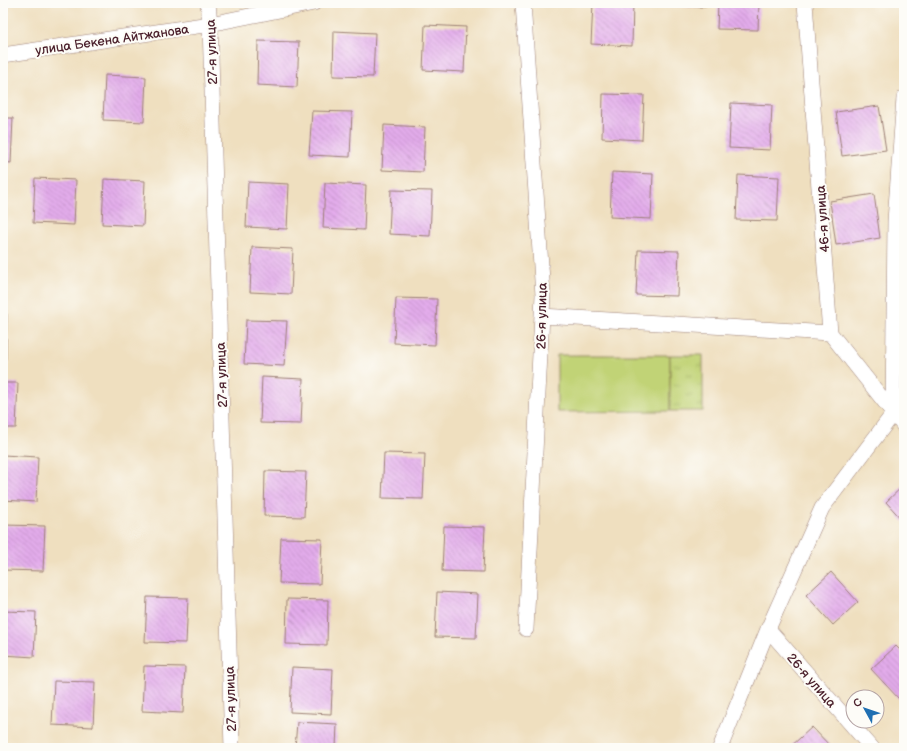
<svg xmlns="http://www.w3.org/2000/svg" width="907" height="751" font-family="'Balsamiq Sans',sans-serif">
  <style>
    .green { fill: #c1d376; stroke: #867950 }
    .park { fill: url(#park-tufts); stroke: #867950 }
    .building { fill: url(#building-back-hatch) }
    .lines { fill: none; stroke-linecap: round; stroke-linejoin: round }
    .street-casing { stroke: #9c7f75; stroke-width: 16 }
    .street { stroke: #fff; stroke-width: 15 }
    .labels { text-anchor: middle; stroke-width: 4; stroke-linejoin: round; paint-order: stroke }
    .street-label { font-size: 13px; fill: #4a1f2b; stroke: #fdfcf7 }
  </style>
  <defs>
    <pattern id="park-tufts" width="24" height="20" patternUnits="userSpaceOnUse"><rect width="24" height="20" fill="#c1d376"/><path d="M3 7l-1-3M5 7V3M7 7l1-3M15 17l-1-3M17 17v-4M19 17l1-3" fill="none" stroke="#a7b566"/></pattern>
    <pattern id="building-back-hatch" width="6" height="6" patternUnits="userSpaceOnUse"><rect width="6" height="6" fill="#e3aceb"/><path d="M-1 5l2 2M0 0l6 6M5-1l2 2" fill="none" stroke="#ba8bbf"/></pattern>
  </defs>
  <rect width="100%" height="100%" fill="#fdfcf7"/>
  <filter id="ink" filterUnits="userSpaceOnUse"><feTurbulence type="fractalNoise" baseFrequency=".025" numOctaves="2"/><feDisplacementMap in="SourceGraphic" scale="8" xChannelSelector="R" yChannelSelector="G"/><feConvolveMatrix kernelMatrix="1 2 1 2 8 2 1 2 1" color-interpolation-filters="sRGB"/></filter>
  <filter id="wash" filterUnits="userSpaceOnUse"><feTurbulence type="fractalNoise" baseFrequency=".012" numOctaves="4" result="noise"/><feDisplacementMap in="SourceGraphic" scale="16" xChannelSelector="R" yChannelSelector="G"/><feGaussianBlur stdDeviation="0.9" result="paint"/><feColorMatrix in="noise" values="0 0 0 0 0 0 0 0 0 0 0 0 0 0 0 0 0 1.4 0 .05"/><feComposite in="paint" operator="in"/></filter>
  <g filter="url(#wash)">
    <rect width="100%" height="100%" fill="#efdfbf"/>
    <path class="green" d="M557 355H670V411L557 412Z"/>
    <path class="park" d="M670 355H703V411H670Z"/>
    <g id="blocks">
      <path class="building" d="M593 3H633L632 46 591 44Z
        M665 3H706V7L665 6Z
        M718 3H759L758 30 717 29Z
        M425 25 466 27 464 72 423 70Z
        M334 31 375 33 373 77 333 76Z
        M258 41 299 42 297 87 257 85Z
        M105 75 146 77 144 122 103 120Z
        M603 94 644 95 642 140 602 138Z
        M731 103 772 105 770 150 729 148Z
        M879 106 886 150 842 156 836 112Z
        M312 111 352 112 350 157 309 155Z
        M3 118H13L11 163 3 162Z
        M384 125 425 127 423 172 382 170Z
        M612 172 653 174 651 219 610 217Z
        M738 175 779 177 777 221 736 220Z
        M35 178 76 180 74 225 33 223Z
        M104 179 145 181 143 226 102 224Z
        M248 182 289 184 287 229 246 227Z
        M325 183 366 185 364 230 323 228Z
        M391 190 432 191 430 236 389 234Z
        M874 194 880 238 836 245 830 201Z
        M252 247 293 249 291 294 250 292Z
        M638 250 679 251 677 296 636 295Z
        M396 298 437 299 435 345 394 343Z
        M3 314H7L6 359H3Z
        M246 320 287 321 284 366 244 364Z
        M262 377 303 379 301 424 260 423Z
        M3 383H18L16 428H3Z
        M384 453 425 454 423 499 382 498Z
        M3 455 38 457 36 502 3 500Z
        M265 471 306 472 304 517 264 516Z
        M904 485V522L886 502Z
        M4 525 45 526 43 571 3 570Z
        M444 526 485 527 483 572 442 571Z
        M281 538 322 539 320 584 279 583Z
        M831 572 858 602 833 625 806 595Z
        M437 592 478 594 476 638 435 637Z
        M147 597 188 598 186 643 145 642Z
        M287 599 328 600 327 645 286 644Z
        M3 611 36 612 34 657 3 655Z
        M896 646 904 654V694L899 699 871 669Z
        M144 666 185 667 183 713 142 711Z
        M292 667 333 669 331 714 290 712Z
        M54 681 95 682 93 727 52 725Z
        M297 722 337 724 336 748H295Z
        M812 727 832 748H789Z"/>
    </g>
  </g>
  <g filter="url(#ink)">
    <use href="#blocks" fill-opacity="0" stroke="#9c7f75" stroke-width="1"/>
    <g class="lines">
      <g class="street-casing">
        <path id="street" d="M208 3 210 24 232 748
          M523 3 543 295 526 629
          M805 3 830 333 904 426
          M3 55 210 24 314 3
          M542 316 830 333
          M893 414 895 221 904 98
          M768 629 872 748
          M720 748 768 629 822 508 893 414"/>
      </g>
      <use href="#street" class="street"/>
    </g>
  </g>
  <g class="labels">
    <g class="street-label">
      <text transform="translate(112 39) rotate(-8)" y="5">улица Бекена Айтжанова</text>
      <text transform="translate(211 52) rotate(-92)" y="5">27-я улица</text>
      <text transform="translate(822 219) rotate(-94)" y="5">46-я улица</text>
      <text transform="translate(541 316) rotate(-89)" y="5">26-я улица</text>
      <text transform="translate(221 375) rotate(-92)" y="5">27-я улица</text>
      <text transform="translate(812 680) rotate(49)" y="5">26-я улица</text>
      <text transform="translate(230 699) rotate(-92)" y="5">27-я улица</text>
    </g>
  </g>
  <rect width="907" height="751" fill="none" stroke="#fdfcf7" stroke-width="16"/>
  <g transform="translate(865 709) rotate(310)"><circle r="19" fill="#fdfcf7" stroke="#b5a4a5"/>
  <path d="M0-3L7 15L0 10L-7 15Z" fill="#1f6fb2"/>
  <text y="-6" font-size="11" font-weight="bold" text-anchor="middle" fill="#4a1f2b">С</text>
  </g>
</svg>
